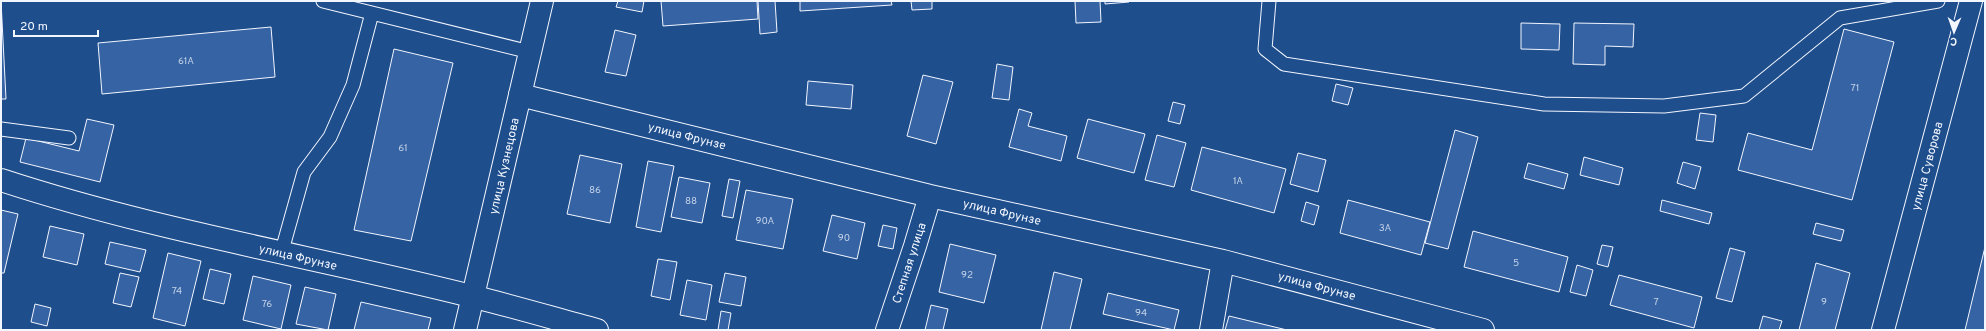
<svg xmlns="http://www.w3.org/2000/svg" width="1986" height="331" font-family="Overpass,sans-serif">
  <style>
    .building { fill: #3563a3; stroke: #f2f6ff }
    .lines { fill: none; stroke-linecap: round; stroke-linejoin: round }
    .service-casing { stroke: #f2f6ff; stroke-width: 15 }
    .minor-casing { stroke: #f2f6ff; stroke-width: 24 }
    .tertiary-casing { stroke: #f2f6ff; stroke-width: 24 }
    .service { stroke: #1f4e8c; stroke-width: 13 }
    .minor { stroke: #1f4e8c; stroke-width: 22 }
    .tertiary { stroke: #1f4e8c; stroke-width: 22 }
    .labels { text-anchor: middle; stroke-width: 3; stroke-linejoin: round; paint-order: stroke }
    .number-label { font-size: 10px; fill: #c3d1e8 }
    .street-label { font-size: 12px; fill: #f2f6ff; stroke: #1f4e8c }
  </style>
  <rect width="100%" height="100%" fill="#1f4e8c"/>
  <path class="building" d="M1 1 6 99H1Z
    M618 1H644L642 12 616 7Z
    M661 1H757L758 19 663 26Z
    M758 1H775L777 32 760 34Z
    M800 1H891L892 5 800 11Z
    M911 1H932V9L912 10Z
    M1075 1H1100L1101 22 1076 23Z
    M1105 1H1129V2L1105 4Z
    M1521 23 1560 24 1559 50 1521 49Z
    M1574 23 1634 24 1633 47 1605 46V65L1573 64Z
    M271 27 275 77 102 94 98 43Z
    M1844 29 1894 42 1852 200 1738 170 1748 133 1812 150Z
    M615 30 636 35 626 76 605 72Z
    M394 49 453 63 411 241 354 230Z
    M997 64 1013 67 1009 100 992 98Z
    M923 75 953 82 936 144 907 136Z
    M808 81 853 85 851 109 806 105Z
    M1336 84 1353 88 1348 105 1332 101Z
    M1173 102 1185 105 1180 124 1168 121Z
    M1019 109 1032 113 1028 126 1067 136 1061 161 1009 147Z
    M1700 113 1716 115 1713 142 1696 140Z
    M87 119 114 125 100 182 20 162 26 138 79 151Z
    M1088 119 1145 134 1134 173 1077 158Z
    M1455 130 1478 137 1448 249 1425 243Z
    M1157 135 1186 143 1174 187 1145 180Z
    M1202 147 1286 169 1274 213 1191 190Z
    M1298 153 1326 160 1318 192 1290 184Z
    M580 155 622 164 610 223 567 214Z
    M1584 157 1623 168 1619 185 1580 175Z
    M648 161 674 166 661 232 636 227Z
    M1683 162 1701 167 1695 189 1677 183Z
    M1528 163 1568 174 1564 189 1524 178Z
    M679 177 710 183 702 223 671 217Z
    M729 179 740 181 733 218 722 216Z
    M746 190 793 199 783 249 736 240Z
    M1348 200 1430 222 1421 255 1340 233Z
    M1662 200 1712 213 1709 224 1660 211Z
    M1306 202 1319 206 1314 225 1301 221Z
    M1 210 18 214 4 273H1Z
    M832 215 865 223 857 259 823 251Z
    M1816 223 1844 230 1841 241 1813 234Z
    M883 225 897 228 893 249 878 246Z
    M50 226 84 234 77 265 43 257Z
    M1473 231 1568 257 1559 292 1464 267Z
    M110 242 146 250 140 272 105 264Z
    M950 244 996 255 984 303 939 292Z
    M1602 245 1613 247 1608 267 1597 264Z
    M1985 247V330H1965Z
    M1730 248 1745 252 1732 302 1716 298Z
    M168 253 201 261 185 326 153 318Z
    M658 259 677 262 670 300 651 296Z
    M1816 263 1850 273 1835 330H1799Z
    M1577 265 1593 270 1586 296 1570 292Z
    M210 269 231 274 224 304 203 299Z
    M1054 272 1082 279 1070 330H1041Z
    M120 273 139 277 131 307 113 303Z
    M725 273 746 277 741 306 719 302Z
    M1619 275 1702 297 1694 328 1610 305Z
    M253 276 291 285 281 329 243 320Z
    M687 280 712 285 706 320 680 315Z
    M305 287 336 294 328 330 296 324Z
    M1108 293 1179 310 1174 330 1103 314Z
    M361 302 431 318 428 330H354Z
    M35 304 51 308 47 326 31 322Z
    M931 305 948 309 943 330H925Z
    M721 311 731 313 728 330H718Z
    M1229 316 1287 330H1225Z
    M1763 316 1782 321 1779 330H1759Z"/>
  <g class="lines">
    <g class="service-casing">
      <path id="service" d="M323 1 530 52
        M1269 1 1265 49 1284 64 1544 104 1664 106 1744 96 1840 18 1938 1
        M1 129 69 138
        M281 254 304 172 330 137 353 85 372 13"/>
    </g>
    <g class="minor-casing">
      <path id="minor" d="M520 95 930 196 1223 261 1483 330
        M1 180C156 231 317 257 475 297 515 307 556 319 597 330
        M887 330 915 246 930 196
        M1211 330 1223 261
        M1883 330 1971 1"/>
    </g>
    <g class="tertiary-casing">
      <path id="tertiary" d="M465 330 542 1"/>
    </g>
    <use href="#service" class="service"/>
    <use href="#minor" class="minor"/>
    <use href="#tertiary" class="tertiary"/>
  </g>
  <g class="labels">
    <g class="number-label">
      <text x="186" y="64">61А</text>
      <text x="1855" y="91">71</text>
      <text x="403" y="151">61</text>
      <text x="1238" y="184">1А</text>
      <text x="595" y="193">86</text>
      <text x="691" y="204">88</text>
      <text x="765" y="224">90А</text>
      <text x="1385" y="231">3А</text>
      <text x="844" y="241">90</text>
      <text x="1516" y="266">5</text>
      <text x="967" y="278">92</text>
      <text x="177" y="294">74</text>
      <text x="1656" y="305">7</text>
      <text x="1824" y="305">9</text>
      <text x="267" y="307">76</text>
      <text x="1141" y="316">94</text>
    </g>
    <g class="street-label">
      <text transform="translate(687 136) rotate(14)" y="4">улица Фрунзе</text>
      <text transform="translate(504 166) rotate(-77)" y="4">улица Кузнецова</text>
      <text transform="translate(1927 166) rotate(-75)" y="4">улица Суворова</text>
      <text transform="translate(1002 212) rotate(13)" y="4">улица Фрунзе</text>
      <text transform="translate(298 257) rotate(13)" y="4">улица Фрунзе</text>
      <text transform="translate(909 263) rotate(-72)" y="4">Степная улица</text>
      <text transform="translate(1317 286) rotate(15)" y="4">улица Фрунзе</text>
    </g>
  </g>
  <rect width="1986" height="331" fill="none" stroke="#f2f6ff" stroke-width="4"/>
  <g transform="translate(1954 32) rotate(182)" stroke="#1f4e8c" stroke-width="3" paint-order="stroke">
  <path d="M0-3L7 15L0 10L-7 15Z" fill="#f2f6ff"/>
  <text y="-6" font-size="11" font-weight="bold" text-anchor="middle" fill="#f2f6ff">С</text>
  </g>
  <path d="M14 30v6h84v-6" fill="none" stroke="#f2f6ff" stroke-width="2"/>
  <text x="20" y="30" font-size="12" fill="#f2f6ff" stroke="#1f4e8c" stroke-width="3" paint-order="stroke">20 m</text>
</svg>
